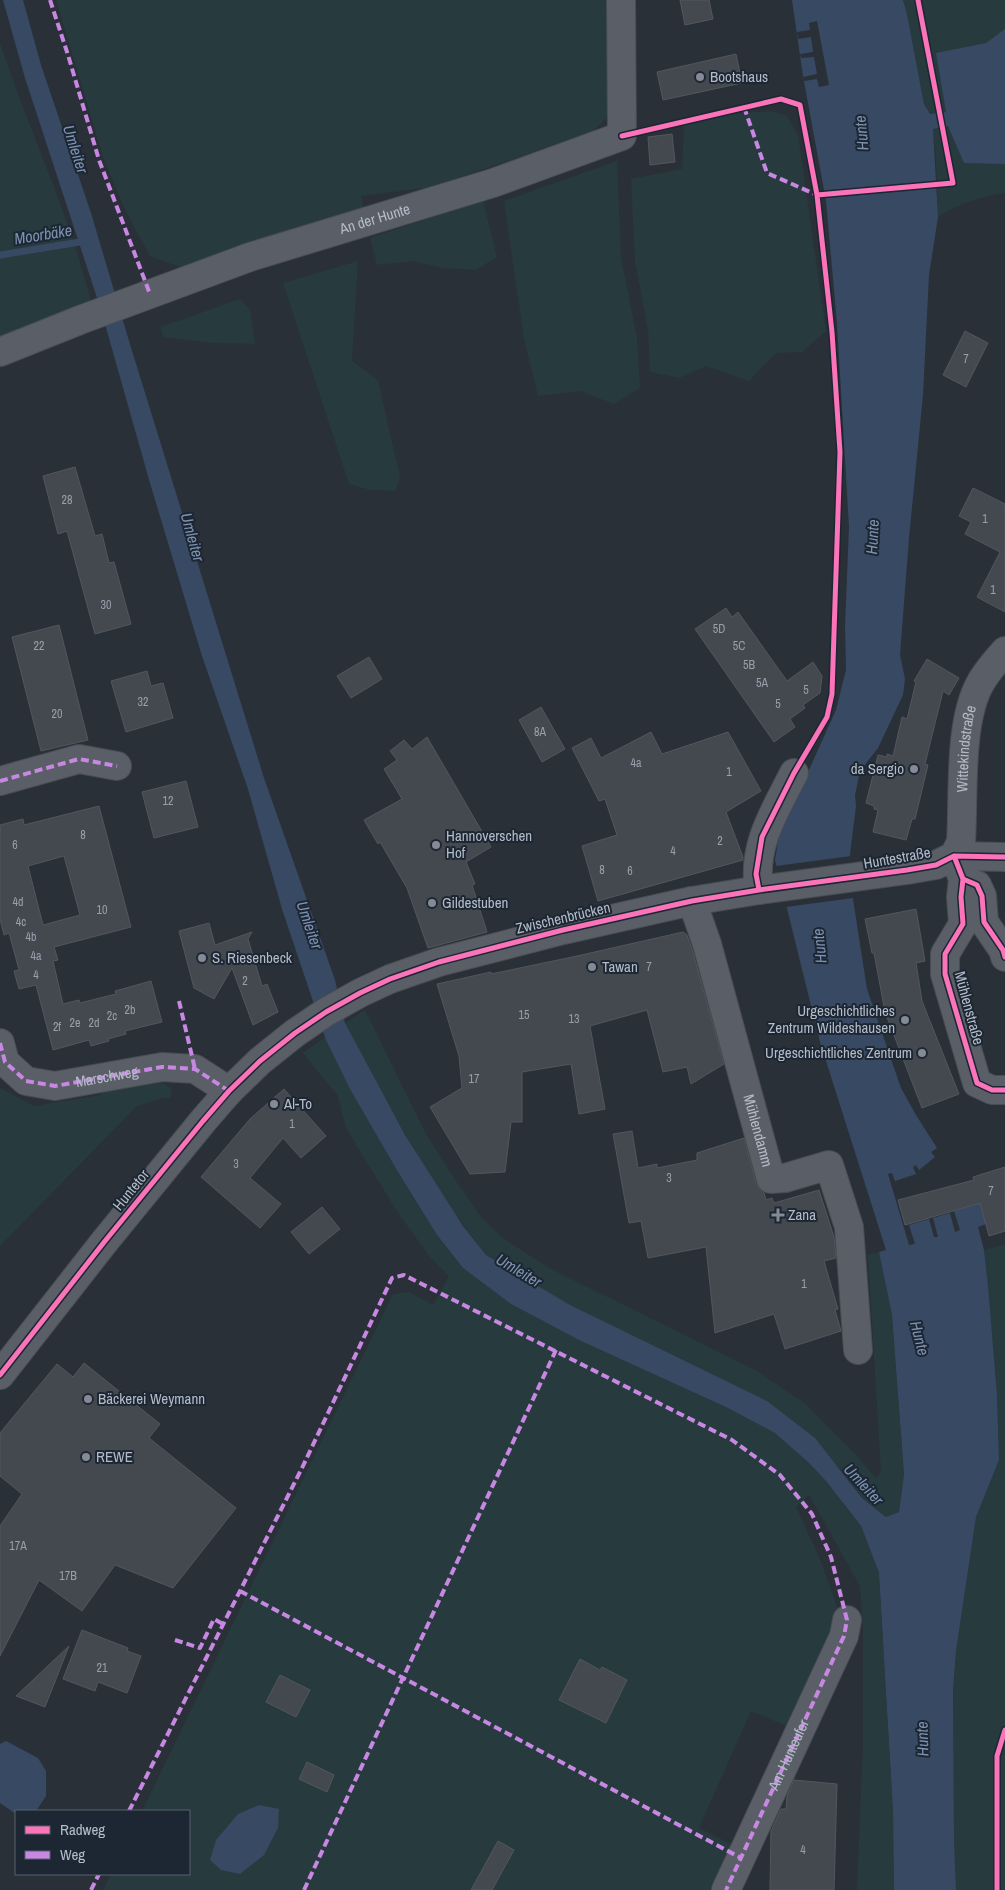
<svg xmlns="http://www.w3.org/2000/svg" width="1005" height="1890" font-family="'Archivo Narrow',sans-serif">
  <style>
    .green { fill: #273a3e }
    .water { fill: #384963 }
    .pier { fill: #2a3038 }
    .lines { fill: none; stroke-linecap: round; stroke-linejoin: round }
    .stream { stroke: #384963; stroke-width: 7 }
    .building { fill: #444950; stroke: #52575f; fill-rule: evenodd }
    .minor-casing { stroke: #484c53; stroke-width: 30 }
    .minor { stroke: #5a5e66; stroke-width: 28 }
    .quiet { stroke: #c787e3; stroke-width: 4; stroke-dasharray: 8 4; stroke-linecap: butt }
    .cycleway-casing { stroke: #1d2633; stroke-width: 8 }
    .cycleway { stroke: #fb73b8; stroke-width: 5 }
    .poi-dot { fill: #848b96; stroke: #1d2633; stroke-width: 2 }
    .labels { text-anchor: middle; stroke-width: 4; stroke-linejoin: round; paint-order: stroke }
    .number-label { font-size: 12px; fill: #989fab }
    .poi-label { font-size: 15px; fill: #b4bcc9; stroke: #1d2633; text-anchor: start }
    .street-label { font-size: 15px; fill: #b4bcc9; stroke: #1d2633 }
    .water-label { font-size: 16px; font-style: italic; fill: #7c92b1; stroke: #1d2633 }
  </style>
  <rect width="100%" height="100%" fill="#2a3038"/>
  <path class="green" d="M56 0H613L614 110 593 131 432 187 361 196 365 216 213 263 180 267 150 256 126 212 104 160Z
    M903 0H1005V193C982 196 957 204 938 217 936 187 939 129 924 104L907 14Z
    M0 43C22 110 51 174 73 240L0 253Z
    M771 111 787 116 798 135 826 331 802 352 776 353 749 381 706 366 680 378 650 372 648 330 635 261 631 179 682 169 684 124 733 114Z
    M617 161 621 257 637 338 640 388 614 404 580 391 538 396 524 339 504 201Z
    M483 200 497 257 476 270 443 268 412 261 377 265 370 238Z
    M75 245 93 308 0 342V258Z
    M358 261 352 361 378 380 400 477 396 491 370 490 349 484 283 283Z
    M240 299 250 310 255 344 214 343 163 337 161 327Z
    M365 1010 425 1132 453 1177 482 1218 504 1239 549 1268 755 1370 807 1405 857 1456 876 1478 881 1473 868 1255 879 1252 892 1315 904 1474 899 1512 886 1517 862 1498 840 1468 486 1255C430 1183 386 1104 345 1023Z
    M325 1037 398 1172 437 1235 463 1268 511 1304 581 1341 728 1408 775 1433 808 1462 826 1481 861 1527 879 1573 893 1811 894 1890H857L863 1742V1627L860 1586 809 1495 796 1507 820 1559 841 1618 791 1728 751 1711 699 1828 735 1846 715 1890H103L111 1874H189V1811H142L393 1294 409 1292 433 1305 449 1276 429 1256 396 1210 346 1128 338 1096 303 1053Z
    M148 1083H163L172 1089 170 1098H161L136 1107 0 1246V1088L34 1106 100 1095 107 1089Z
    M1005 1244V1890H956L954 1838 953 1690 956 1651 976 1517 999 1460 997 1395 984 1250Z"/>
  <path class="water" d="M3 0H23L41 65 91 213 129 341 264 778 335 980 345 1023 405 1135 463 1226 486 1255 570 1305 767 1401 815 1438 862 1498 886 1517 899 1512 904 1474 892 1315 879 1252 886 1250 820 1042 775 860 779 836 836 710 846 670 845 626 849 527 837 323 826 201 803 76 792 0H903L907 14 924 104 930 114 946 112 936 53 986 43 1005 29V164L964 163 948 126 933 129 938 217 929 275 923 395 909 538 900 655 905 679 903 695 878 748 860 771 855 795 856 806 850 854 853 899 867 989 901 1088 916 1115 937 1148 931 1152 935 1157 919 1170 916 1165 913 1167 916 1174 895 1181 892 1173 888 1174 909 1245 915 1244 909 1225 929 1219 934 1237H938L933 1218 950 1213 955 1232 960 1230 954 1211 980 1203 986 1224 978 1227 984 1250 988 1286 997 1395 999 1460 976 1517 956 1651 953 1690 954 1838 956 1890H894L893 1811 879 1573 861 1526 826 1481 808 1462 775 1433 728 1408 581 1341 511 1304 463 1268 437 1235 398 1172 350 1089 326 1040 282 909 248 789 202 656 150 483 101 310 25 78Z
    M6 1741 38 1758 46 1771V1796L36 1811H16V1814L0 1803V1744Z
    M259 1805 279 1809 278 1828 264 1855 240 1874 221 1870 210 1860 216 1840 238 1814Z"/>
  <path class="pier" d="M817 21 829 85 819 87 817 79 804 81 803 77 817 74 814 57 801 58 800 54 813 52 811 37 798 39 797 32 810 30 809 23Z
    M851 856 853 898 786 907 776 866Z"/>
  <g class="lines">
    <path class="stream" d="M0 255 86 241"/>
  </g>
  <path class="building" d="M680 0H709L713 19 685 25Z
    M736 54 742 83 663 100 657 72Z
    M672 134 675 162 650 165 648 137Z
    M965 331 988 343 966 387 943 375Z
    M75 467 95 536 102 534 109 563 114 562 131 624 95 634 67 531 58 534 43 476Z
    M973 488 1005 504V612L977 597 1000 552 965 534 971 522 959 516Z
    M726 608 732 617 738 612 787 681 813 662 822 676 820 693 803 705 805 708 790 719 795 727 774 742 695 629Z
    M59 625 88 740 41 751 12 637Z
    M369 657 382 679 351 698 337 676Z
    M927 659 959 678 949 695 943 691 925 764 928 765 915 819H912L906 840 873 832 878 810 874 809V806L866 803 878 755 887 757V754L893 756 902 717 907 719 916 682 914 681Z
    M147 671 151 686 163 683 173 718 126 732 111 681Z
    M541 707 565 749 542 762 519 720Z
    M651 732 662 754 728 732 761 791 726 812 743 857V860L598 901 582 846 617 835 605 799 599 801 572 748 591 738 601 758Z
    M427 737 491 847 466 862 475 884 472 885 487 932 428 948 407 888 380 842 378 844 364 820 402 799 384 769 397 760 390 751 404 740 412 749Z
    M186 781 198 827 154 838 142 792Z
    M99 806 131 927 54 947 58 960 53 961 63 1004 79 1000 80 1003 116 994 115 991 151 981 162 1022 125 1031 126 1034 108 1039 109 1041 91 1046 89 1040 53 1050 36 985 19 989 14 971 19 970 14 951 9 933 4 935 0 919V825L23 819 24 825ZM64 856 80 915 43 925 28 866Z
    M916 909 925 961 916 963 922 1001 959 1094 922 1108 885 1012 874 953H872L865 919Z
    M209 923 215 945 252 932 248 939 262 986 267 984 278 1012 253 1025 232 968 214 999 194 988 179 931Z
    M683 932 687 935 692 949 724 1064 691 1084 687 1067 663 1072 647 1010 590 1026 605 1109 579 1114 571 1064 522 1072V1122H511L505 1172 470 1174 430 1107 462 1088 459 1056 437 984 491 972V974L577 956Z
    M284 1089 326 1136 301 1158 283 1138 250 1178 281 1204 260 1228 201 1177 250 1119Z
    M632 1131 638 1168 657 1164V1168L697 1160V1153L744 1138 756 1183 759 1189 764 1193 766 1200 772 1198 774 1203 819 1190 834 1237 836 1258 824 1261 838 1309 835 1310 841 1331 785 1349 774 1314 715 1333 706 1247 648 1258 641 1221 629 1223 613 1134Z
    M1005 1167V1231L989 1236 980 1203 905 1225 898 1200 974 1180 973 1177Z
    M322 1207 340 1229 309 1254 291 1232Z
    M84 1363 160 1424 149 1438 236 1508 173 1588 115 1565 82 1611 39 1580 0 1656V1526L22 1494 0 1476V1433L57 1364 73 1377Z
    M82 1630 128 1648 127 1651 141 1656 127 1693 98 1682 95 1691 63 1679Z
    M69 1646 45 1707 16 1696Z
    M580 1659 600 1670 602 1667 627 1680 606 1723 559 1700Z
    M280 1675 310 1690 296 1717 266 1702Z
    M307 1762 334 1775 327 1792 299 1779Z
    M794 1780 837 1784 834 1890H770L771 1831 781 1809H786L787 1796Z
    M498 1841 514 1850 492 1890H471Z"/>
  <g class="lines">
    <g class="minor-casing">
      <g id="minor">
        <path id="s1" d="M0 352 80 320 250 257 493 183 622 136 621 0"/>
        <path d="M0 781 79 759 117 766"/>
        <path d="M954 856 963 879 961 897 963 924 945 954V974L977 1083 992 1090H1005"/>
        <path id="s2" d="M954 856 961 842C964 796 958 721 981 682 987 671 996 661 1005 651"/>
        <path d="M963 879 977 885 982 896 984 922 1003 950 1005 957"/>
        <path d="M759 890C752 845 775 811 794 773"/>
        <path id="s3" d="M692 901 707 944 771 1179 785 1178 829 1165 849 1227 858 1350"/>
        <path d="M0 1043 5 1062 26 1081 55 1086 162 1067 195 1069 229 1091"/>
        <path d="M0 1375 105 1241 203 1121 229 1091 260 1061 295 1033 326 1012 360 993 390 979 439 962 563 930 692 901 759 890 907 870 936 865 954 856 1005 857"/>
        <path id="s4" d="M726 1890 844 1636 847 1620"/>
      </g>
    </g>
    <use href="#minor" class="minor"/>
    <g class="quiet">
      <path d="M50 0 68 55 99 160 150 294"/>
      <path d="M744 107 767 173 817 195"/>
      <path d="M0 781 79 759 117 766"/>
      <path d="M179 1001 195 1069"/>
      <path id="s5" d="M0 1043 5 1062 26 1081 55 1086 162 1067 195 1069 229 1091"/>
      <path d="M240 1591 741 1858"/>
      <path d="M175 1640 200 1648 214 1619 223 1624"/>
      <path d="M129 1811 302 1468 392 1278 404 1275 732 1440 780 1475 812 1514 831 1557 847 1620 844 1636 726 1890"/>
      <path d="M91 1890 99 1874"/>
      <path d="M304 1890 556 1350"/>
    </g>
    <g class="cycleway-casing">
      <path id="cycleway" d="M622 136 781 99 800 105 817 195 832 332 840 452 832 694 827 717 794 773 762 837 756 874 759 890
        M817 195 953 183 918 0
        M954 856 963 879 961 897 963 924 945 954V974L977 1083 992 1090H1005
        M963 879 977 885 982 896 984 922 1003 950 1005 957
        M0 1375 105 1241 203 1121 229 1091 260 1061 295 1033 326 1012 360 993 390 979 439 962 563 930 692 901 759 890 907 870 936 865 954 856 1005 857
        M997 1890V1756L1005 1730"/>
    </g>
    <use href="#cycleway" class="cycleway"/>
  </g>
  <g class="poi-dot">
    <circle cx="700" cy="77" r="5"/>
    <circle cx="914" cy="769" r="5"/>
    <circle cx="436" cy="845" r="5"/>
    <circle cx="432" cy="903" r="5"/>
    <circle cx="202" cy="958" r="5"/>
    <circle cx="592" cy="967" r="5"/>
    <circle cx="905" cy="1020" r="5"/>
    <circle cx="922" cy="1053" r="5"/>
    <circle cx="274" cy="1104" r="5"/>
    <path d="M775.5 1207.5h5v5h5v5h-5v5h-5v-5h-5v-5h5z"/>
    <circle cx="88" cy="1399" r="5"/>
    <circle cx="86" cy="1457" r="5"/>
  </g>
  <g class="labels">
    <g class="number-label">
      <text x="966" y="363">7</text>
      <text x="67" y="504">28</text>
      <text x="985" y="523">1</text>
      <text x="993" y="594">1</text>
      <text x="106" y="609">30</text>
      <text x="719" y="633">5D</text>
      <text x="39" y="650">22</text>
      <text x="739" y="650">5C</text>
      <text x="749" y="669">5B</text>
      <text x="762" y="687">5A</text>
      <text x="806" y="694">5</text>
      <text x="143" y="706">32</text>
      <text x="778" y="708">5</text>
      <text x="57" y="718">20</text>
      <text x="540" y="736">8A</text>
      <text x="636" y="767">4a</text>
      <text x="729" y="776">1</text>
      <text x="168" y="805">12</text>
      <text x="83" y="839">8</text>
      <text x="720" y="845">2</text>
      <text x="15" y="849">6</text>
      <text x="673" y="855">4</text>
      <text x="602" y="874">8</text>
      <text x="630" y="875">6</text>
      <text x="18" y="906">4d</text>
      <text x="102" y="914">10</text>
      <text x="21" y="926">4c</text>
      <text x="31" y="941">4b</text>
      <text x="36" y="960">4a</text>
      <text x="649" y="971">7</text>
      <text x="36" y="979">4</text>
      <text x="245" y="985">2</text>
      <text x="130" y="1014">2b</text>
      <text x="524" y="1019">15</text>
      <text x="112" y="1020">2c</text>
      <text x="574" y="1023">13</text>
      <text x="75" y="1027">2e</text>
      <text x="94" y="1027">2d</text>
      <text x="57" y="1031">2f</text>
      <text x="474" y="1083">17</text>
      <text x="292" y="1128">1</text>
      <text x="236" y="1168">3</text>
      <text x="669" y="1182">3</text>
      <text x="991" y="1195">7</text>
      <text x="804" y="1288">1</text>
      <text x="18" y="1550">17A</text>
      <text x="68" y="1580">17B</text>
      <text x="102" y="1672">21</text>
      <text x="803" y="1854">4</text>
    </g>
    <g class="poi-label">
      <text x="710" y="82">Bootshaus</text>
      <text x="904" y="774" text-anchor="end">da Sergio</text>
      <text x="446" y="841">Hannoverschen<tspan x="446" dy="17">Hof</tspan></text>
      <text x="442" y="908">Gildestuben</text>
      <text x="212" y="963">S. Riesenbeck</text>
      <text x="602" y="972">Tawan</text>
      <text x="895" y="1016" text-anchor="end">Urgeschichtliches<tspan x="895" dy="17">Zentrum Wildeshausen</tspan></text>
      <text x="912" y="1058" text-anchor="end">Urgeschichtliches Zentrum</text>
      <text x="284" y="1109">Al-To</text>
      <text x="788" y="1220">Zana</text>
      <text x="98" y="1404">Bäckerei Weymann</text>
      <text x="96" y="1462">REWE</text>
    </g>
    <g class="street-label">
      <text dy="5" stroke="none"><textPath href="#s1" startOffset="398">An der Hunte</textPath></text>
      <text dy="5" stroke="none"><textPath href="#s2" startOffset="109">Wittekindstraße</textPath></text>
      <text transform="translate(897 858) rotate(-10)" y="5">Huntestraße</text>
      <text transform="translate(563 918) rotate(-13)" y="5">Zwischenbrücken</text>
      <text transform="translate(969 1008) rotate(75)" y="5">Mühlenstraße</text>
      <text dy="5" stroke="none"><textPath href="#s5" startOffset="130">Marschweg</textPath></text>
      <text dy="5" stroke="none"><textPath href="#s3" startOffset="239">Mühlendamm</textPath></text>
      <text transform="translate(131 1190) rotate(-51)" y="5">Huntetor</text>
      <text dy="5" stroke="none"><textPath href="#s4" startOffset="149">Am Hunteufer</textPath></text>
    </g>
    <g class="water-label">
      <text transform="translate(861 133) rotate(-95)" y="6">Hunte</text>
      <text transform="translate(76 149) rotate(72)" y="6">Umleiter</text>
      <text transform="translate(43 234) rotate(-9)" y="6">Moorbäke</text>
      <text transform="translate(193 537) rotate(74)" y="6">Umleiter</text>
      <text transform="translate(872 537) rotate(-87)" y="6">Hunte</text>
      <text transform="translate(310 925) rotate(71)" y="6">Umleiter</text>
      <text transform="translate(819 946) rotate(-96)" y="6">Hunte</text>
      <text transform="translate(519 1270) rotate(31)" y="6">Umleiter</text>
      <text transform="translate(920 1338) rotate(75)" y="6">Hunte</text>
      <text transform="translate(864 1484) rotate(47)" y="6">Umleiter</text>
      <text transform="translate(922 1739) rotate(-92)" y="6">Hunte</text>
    </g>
  </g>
  <rect x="15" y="1810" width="175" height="65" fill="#1d2633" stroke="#59626f"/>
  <rect x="25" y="1826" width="25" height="8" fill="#fb73b8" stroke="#59626f"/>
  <text x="60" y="1835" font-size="15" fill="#b4bcc9">Radweg</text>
  <rect x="25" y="1851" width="25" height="8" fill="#c787e3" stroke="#59626f"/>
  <text x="60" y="1860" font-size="15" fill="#b4bcc9">Weg</text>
</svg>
